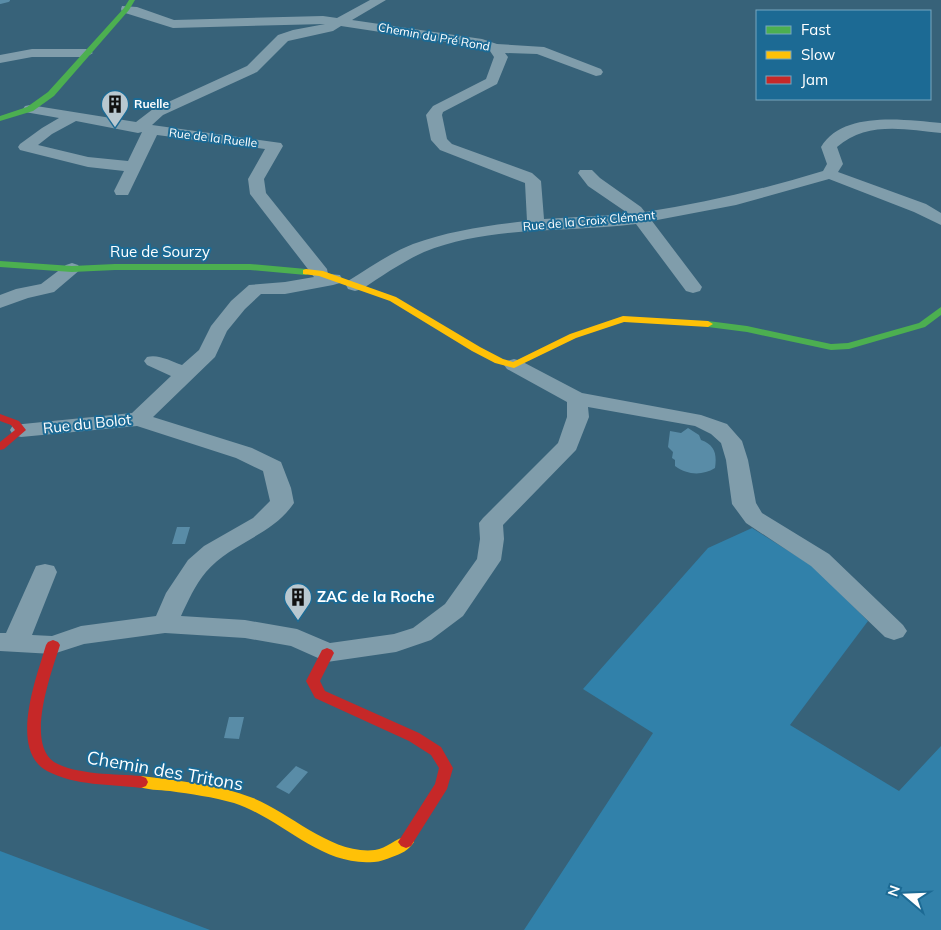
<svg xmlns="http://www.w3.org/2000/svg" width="941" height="930" font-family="Mulish,sans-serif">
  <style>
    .green { fill: #3181aa }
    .water { fill: #598ca7 }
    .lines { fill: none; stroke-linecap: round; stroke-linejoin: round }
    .stream { stroke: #598ca7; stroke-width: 4 }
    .street { fill: #809dab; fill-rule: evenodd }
    .fast { fill: #4caf50; fill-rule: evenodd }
    .slow { fill: #ffc107; fill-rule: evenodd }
    .jam { fill: #c62828; fill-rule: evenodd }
    .labels { text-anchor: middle; stroke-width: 4; stroke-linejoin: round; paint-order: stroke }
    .far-street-label { font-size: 12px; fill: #fff; stroke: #1c6a94 }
    .far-poi-label { font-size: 12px; font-weight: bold; fill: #fff; stroke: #1c6a94; text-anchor: start }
    .street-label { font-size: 15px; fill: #fff; stroke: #1c6a94 }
    .poi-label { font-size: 15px; font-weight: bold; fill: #fff; stroke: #1c6a94; text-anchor: start }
    .near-street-label { font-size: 18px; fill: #fff; stroke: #1c6a94 }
  </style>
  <rect width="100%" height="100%" fill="#376279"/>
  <path class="green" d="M752 528 814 567 868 621 790 725 899 791 941 746V930H524L653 733 583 689 708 548Z
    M0 851 210 930H0Z"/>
  <path class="water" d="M688 428 699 435 701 440C715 445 717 454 715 468 702 476 687 475 675 466V460L672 458 673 452 668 447 670 431 681 433Z
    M177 527H190L185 544H172Z
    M229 717H244L239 739 224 738Z
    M296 766 308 772 289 794 276 787Z"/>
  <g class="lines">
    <path class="stream" d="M0 2 8 0"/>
    <path class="street" d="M370 0H386L352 20 482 39 497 44 544 47 601 69 603 72 601 75 596 76 537 54 505 53 508 57 497 84 443 112 442 115 447 139 452 144 532 173 541 181 544 219 629 214 588 186 578 173 580 170H592L600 178 641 207 645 212C705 203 764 189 823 171L827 164 821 147C843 110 906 120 941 123V133C905 129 866 121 837 147L843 164 838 172 926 204 941 213V225L914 212 829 179 736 205 652 221 702 287 700 291 693 293 686 291 636 224C566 233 491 225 424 252 402 262 382 276 362 289L355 291 348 289 346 285 348 281C369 268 390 253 413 244 448 231 489 225 527 221L525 183 440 150 431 140 426 115 433 106 486 79 494 57 490 51 479 47 341 26 333 31 288 41 257 72 163 115 152 125 281 143 283 146 264 179 266 193 327 269 328 274 340 275 342 279 340 283 333 285 285 294H261L245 309 227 331 215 357 153 417 252 448 281 462 291 488 294 503C272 536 230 543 206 572 195 585 188 601 181 616L245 620 297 629 330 643 394 634 413 628 445 604 477 559 480 539 479 523 483 518 558 443 567 417V402L507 369 504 365 507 361 514 359 521 361 582 393 701 415 727 424 742 441 748 460 756 503 762 513 829 554 903 625 907 631 903 637 894 640 885 637 811 566 746 523 732 504 726 460 721 443 711 434 695 426 588 407 589 417 576 450 503 525 504 539 501 560 463 616 431 640 396 652 327 662 291 646 245 638 165 633 84 644 53 654 0 651V633H6L36 566 45 564 54 566 57 572 32 635 52 636 81 626 156 616 166 593 188 560 204 546 253 518 270 501 263 471 236 458 137 426 21 437 13 435 10 430 13 425 132 413 171 376 147 365 144 361 147 357C159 354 170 361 182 365L199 350 211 326 231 301 249 285 285 282 314 277 250 194 248 179 265 149 157 135 130 191 128 195H116L114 191 124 171 88 167 20 150 18 147 20 144 42 128 59 118 25 112 23 109 25 106 30 105 136 122 153 109 247 66 278 35 293 30 325 24 173 28 122 12 121 9 122 6 137 7 174 20 323 16 337 18ZM76 121 138 133 142 132 128 161 88 157 38 145 52 134Z
      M32 49H86L93 53 86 57H32L0 63V55Z
      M72 263 78 265 81 269 54 292 28 298 0 308V295L16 289 41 284 66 265Z"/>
    <path class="fast" d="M129 0H135L129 10 54 96 33 111 0 121V116L27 107 48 92 124 8Z
      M0 261 72 266 115 264H250L306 269 311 272 306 275 250 270H115L72 272 0 267Z
      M941 307V315L925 327 849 349 831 350 747 332 708 327 703 324 708 321 747 326 831 344 848 343 919 323Z"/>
    <path class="slow" d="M306 269 323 271 396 297 480 347 503 359 513 362 570 334 623 316 708 321 713 324 708 327 624 322 576 338 514 368 495 363 472 351 390 301 319 276 303 274V270Z
      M141 776C179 781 217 784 253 798 291 813 332 855 375 850 387 848 395 839 406 836L411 838 414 842C409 850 401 854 392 857 386 859 380 862 374 862 321 867 281 818 234 803 213 797 191 794 170 791 159 790 147 790 136 786L134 782 136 778Z"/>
    <path class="jam" d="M0 414 19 421 26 430 4 449 0 450V442L15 430 11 425 0 421Z
      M53 640 58 642 60 645C52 671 25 742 54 762 76 775 116 774 141 776L146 778 148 782 146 786 141 788C110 784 75 786 47 771 8 750 37 676 46 645L48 642Z
      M327 648 332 650 334 653 320 681 325 691 419 733 441 747 453 768 447 789 411 846 406 848 401 846 398 842 435 784 439 768 431 755 409 741 315 698 306 681 322 650Z"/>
  </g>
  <defs>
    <g id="building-pin" transform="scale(1.4375)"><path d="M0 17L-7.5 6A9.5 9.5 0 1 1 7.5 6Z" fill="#b9c8d0" stroke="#1c6a94"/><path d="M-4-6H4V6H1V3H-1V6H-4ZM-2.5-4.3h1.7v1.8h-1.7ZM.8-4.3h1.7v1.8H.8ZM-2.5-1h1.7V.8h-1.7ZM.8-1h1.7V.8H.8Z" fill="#111"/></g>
  </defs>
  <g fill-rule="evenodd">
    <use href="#building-pin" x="115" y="104"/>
    <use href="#building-pin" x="298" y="597"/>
  </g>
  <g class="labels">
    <g class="far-street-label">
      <text transform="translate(434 37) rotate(10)" y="4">Chemin du Pré Rond</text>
      <text transform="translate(213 138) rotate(7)" y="4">Rue de la Ruelle</text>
      <text transform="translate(589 221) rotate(-5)" y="4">Rue de la Croix Clément</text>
    </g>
    <g class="far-poi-label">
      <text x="134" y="108">Ruelle</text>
    </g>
    <g class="street-label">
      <text x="160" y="257">Rue de Sourzy</text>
      <text transform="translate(87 424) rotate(-6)" y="5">Rue du Bolot</text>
    </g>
    <g class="poi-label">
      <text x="317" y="602">ZAC de la Roche</text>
    </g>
    <g class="near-street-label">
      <text transform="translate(165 771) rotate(10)" y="6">Chemin des Tritons</text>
    </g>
  </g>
  <rect x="756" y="10" width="175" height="90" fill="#1c6a94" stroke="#77a6bf"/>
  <rect x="766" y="26" width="25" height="8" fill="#4caf50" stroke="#77a6bf"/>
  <text x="801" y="35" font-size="15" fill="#ffffff">Fast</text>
  <rect x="766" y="51" width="25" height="8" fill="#ffc107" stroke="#77a6bf"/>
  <text x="801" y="60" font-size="15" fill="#ffffff">Slow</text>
  <rect x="766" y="76" width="25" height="8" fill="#c62828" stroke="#77a6bf"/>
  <text x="801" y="85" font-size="15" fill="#ffffff">Jam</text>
  <g transform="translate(906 895) rotate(289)" stroke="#1c6a94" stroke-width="4" paint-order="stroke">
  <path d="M0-4L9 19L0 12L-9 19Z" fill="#ffffff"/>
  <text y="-8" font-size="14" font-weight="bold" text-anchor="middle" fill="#ffffff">N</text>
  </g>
</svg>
